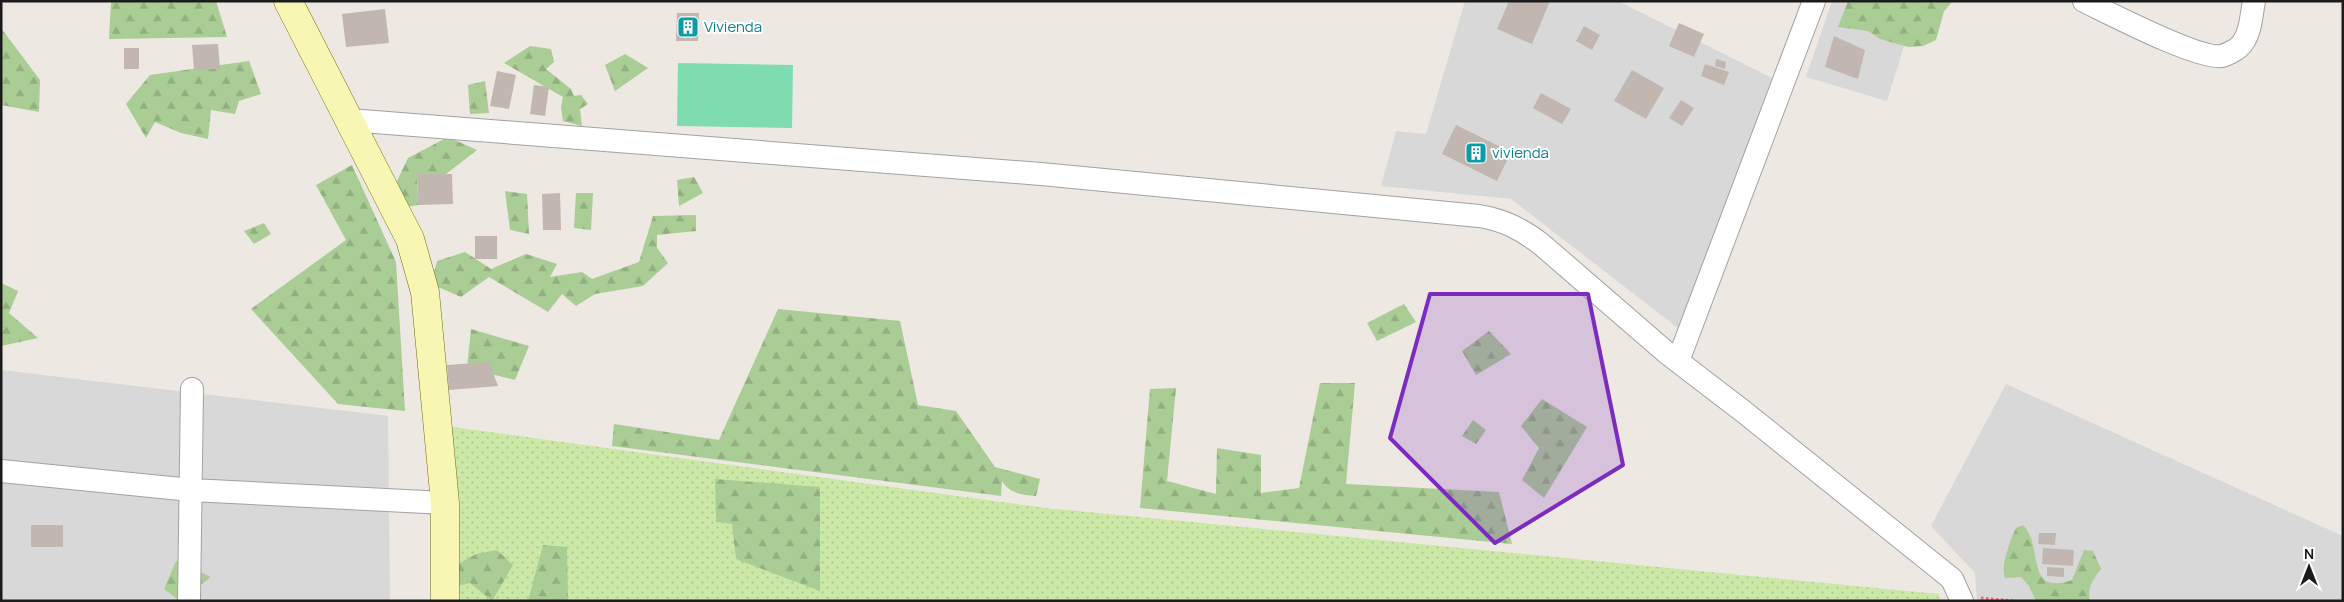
<svg xmlns="http://www.w3.org/2000/svg" width="2344" height="602" font-family="Manrope,sans-serif">
  <style>
    .residential { fill: #d9d8d8 }
    .grass { fill: url(#grass-dots) }
    .forest { fill: url(#forest-firs) }
    .pitch { fill: #7edcb0 }
    .building { fill: #c1b7b0 }
    .lines { fill: none; stroke-linecap: round; stroke-linejoin: round }
    .street-casing { stroke: #a2a2a2; stroke-width: 24 }
    .secondary-casing { stroke: #6c6f05; stroke-width: 29 }
    .path { stroke: #f86a66; stroke-width: 3; stroke-dasharray: 2.5 2.5; stroke-linecap: butt }
    .street { stroke: #fff; stroke-width: 22 }
    .secondary { stroke: #f8f6b3; stroke-width: 28 }
    .marked { fill: #7b2cbf; fill-opacity: 0.2; stroke: #7b2cbf; stroke-width: 4; stroke-linejoin: round }
    .labels { text-anchor: middle; stroke-width: 4; stroke-linejoin: round; paint-order: stroke }
    .culture-label { font-size: 15px; fill: #0d838f; stroke: #fff; text-anchor: start }
  </style>
  <defs>
    <pattern id="grass-dots" width="8" height="8" patternUnits="userSpaceOnUse" patternTransform="scale(1.25)"><rect width="8" height="8" fill="#cce8a6"/><path d="M2 2h.1M6 6h.1" fill="none" stroke="#afc68e" stroke-width="1.8" stroke-linecap="round"/></pattern>
    <pattern id="forest-firs" width="22" height="20" patternUnits="userSpaceOnUse" patternTransform="scale(1.25)"><rect width="22" height="20" fill="#aacc95"/><path d="M5 1l3.5 6h-7zM16 11l3.5 6h-7z" fill="#92af80"/></pattern>
  </defs>
  <rect width="100%" height="100%" fill="#ede8e1"/>
  <path class="residential" d="M1465 1H1618L1776 80 1678 328 1511 199 1381 186 1396 131 1426 134Z
    M1832 1H1918L1887 101 1806 77Z
    M1 370 388 416 390 601H1Z
    M2006 384 2343 536V601H1977L1975 573 1931 526Z"/>
  <path class="grass" d="M445 426 1046 508 1939 594 1940 601H445Z"/>
  <path class="forest" d="M111 1H216L227 37 109 39Z
    M1848 1H1953L1944 11 1936 40 1923 46 1908 47 1880 39 1868 31 1838 27Z
    M1 28 40 80 39 112 1 105Z
    M530 46 551 49 554 62 546 69 571 89 574 96 581 95 588 104 580 109 582 126 563 121 561 107 563 97 504 63Z
    M625 54 648 68 615 91 605 65Z
    M249 61 261 94 239 101 235 114 211 110 208 139 181 133 155 122 146 138 126 104 150 75Z
    M485 81 489 113 470 114 468 85Z
    M448 137 477 150 446 174H417L418 205 399 208 397 181 408 158Z
    M352 165 396 262 405 411 338 404 251 309 346 240 316 185Z
    M694 177 703 193 679 206 677 180Z
    M505 191 527 194 529 234 510 230Z
    M576 193H593L591 230 574 228Z
    M696 215V231L657 235V248L668 263 643 286 595 294 576 306 562 294 548 312 489 277 461 297 431 284 437 261 465 252 491 269 526 254 557 264 550 277 582 272 592 279 639 262 653 216Z
    M264 223 271 234 254 244 244 231Z
    M1 283 18 291 9 313 38 338 1 346Z
    M1404 304 1416 322 1377 341 1367 323Z
    M778 309 900 321 918 405 956 411 995 467 1040 479 1036 496C1022 495 1009 493 1002 481L1001 496 612 446 614 424 719 440Z
    M471 329 529 346 515 380 467 368Z
    M1489 331 1511 354 1476 375 1462 351Z
    M1320 383H1355L1346 484 1499 492 1512 544 1140 508 1150 389 1176 388 1167 481 1216 494 1217 448 1261 455V493L1299 488Z
    M1542 399 1587 427 1544 498 1522 480 1539 448 1521 426Z
    M1473 420 1486 430 1476 444 1462 436Z
    M715 479 820 487V591L736 559 732 524 716 522Z
    M2023 525C2044 545 2024 597 2072 580L2084 550 2093 551 2101 569C2093 580 2087 587 2090 601H2036L2029 586 2021 577 2005 578C2000 566 2011 539 2016 528Z
    M543 545 567 547 568 601H528Z
    M497 550 513 565 492 601 470 583 441 590 437 576 476 554Z
    M176 561 211 577 180 601 164 589Z"/>
  <path class="pitch" d="M678 63 793 65 792 128 677 126Z"/>
  <path class="building" d="M1509 1H1550L1532 44 1497 29Z
    M385 9 389 43 346 47 342 14Z
    M677 13H699L698 41H676Z
    M1679 23 1704 34 1694 57 1669 46Z
    M1584 26 1600 35 1592 50 1576 41Z
    M1834 36 1865 50 1858 79 1825 67Z
    M218 44 220 69 194 70 192 45Z
    M124 48H139V69H124Z
    M1716 59 1726 62 1725 69 1715 66Z
    M1705 64 1729 72 1724 85 1701 76Z
    M1632 70 1664 88 1646 119 1614 101Z
    M497 71 516 75 509 109 490 106Z
    M534 85 549 87 545 116 530 114Z
    M1541 93 1571 109 1562 124 1533 108Z
    M1681 100 1694 108 1682 126 1669 118Z
    M1456 125 1511 152 1497 181 1442 154Z
    M417 174H452L453 204 418 205Z
    M560 193 561 230H543L542 194Z
    M475 236H497V259H475Z
    M489 362 498 386 449 390 447 365Z
    M31 525H63V547H31Z
    M2039 533H2056L2055 545 2038 544Z
    M2043 548 2074 550 2073 566 2042 564Z
    M2047 567 2064 568V577L2047 576Z"/>
  <g class="lines">
    <g class="street-casing">
      <path id="street" d="M2084 1C2109 13 2199 60 2222 56 2226 55 2236 50 2239 47 2251 36 2251 16 2254 1
        M349 120 1041 174 1479 216C1504 220 1521 229 1541 244L1667 353 1744 412 1952 579 1962 601
        M1678 361 1814 1
        M1 471 191 490 445 503
        M189 601 192 389"/>
    </g>
    <g class="secondary-casing">
      <path id="secondary" d="M288 1 410 239 425 292 445 503V601"/>
    </g>
    <path class="path" d="M1981 598 2013 601"/>
    <use href="#street" class="street"/>
    <use href="#secondary" class="secondary"/>
  </g>
  <path class="marked" d="M1430 294H1588L1623 465 1495 543 1390 438Z"/>
  <defs>
    <g id="building-square" transform="scale(1.125)"><rect x="-9" y="-9" width="18" height="18" rx="4" fill="#0f9aa8" stroke="#fff"/><path d="M-4-6H4V6H1V3H-1V6H-4ZM-2.5-4.3h1.7v1.8h-1.7ZM.8-4.3h1.7v1.8H.8ZM-2.5-1h1.7V.8h-1.7ZM.8-1h1.7V.8H.8Z" fill="#fff"/></g>
  </defs>
  <g fill-rule="evenodd">
    <use href="#building-square" x="688" y="27"/>
    <use href="#building-square" x="1476" y="153"/>
  </g>
  <g class="labels">
    <g class="culture-label">
      <text x="704" y="32">Vivienda</text>
      <text x="1492" y="158">vivienda</text>
    </g>
  </g>
  <rect width="2344" height="602" fill="none" stroke="#1b1b1b" stroke-width="5"/>
  <g transform="translate(2309 567)" stroke="#ffffff" stroke-width="4" paint-order="stroke">
  <path d="M0-4L9 19L0 12L-9 19Z" fill="#1b1b1b"/>
  <text y="-8" font-size="14" font-weight="bold" text-anchor="middle" fill="#1b1b1b">N</text>
  </g>
</svg>
